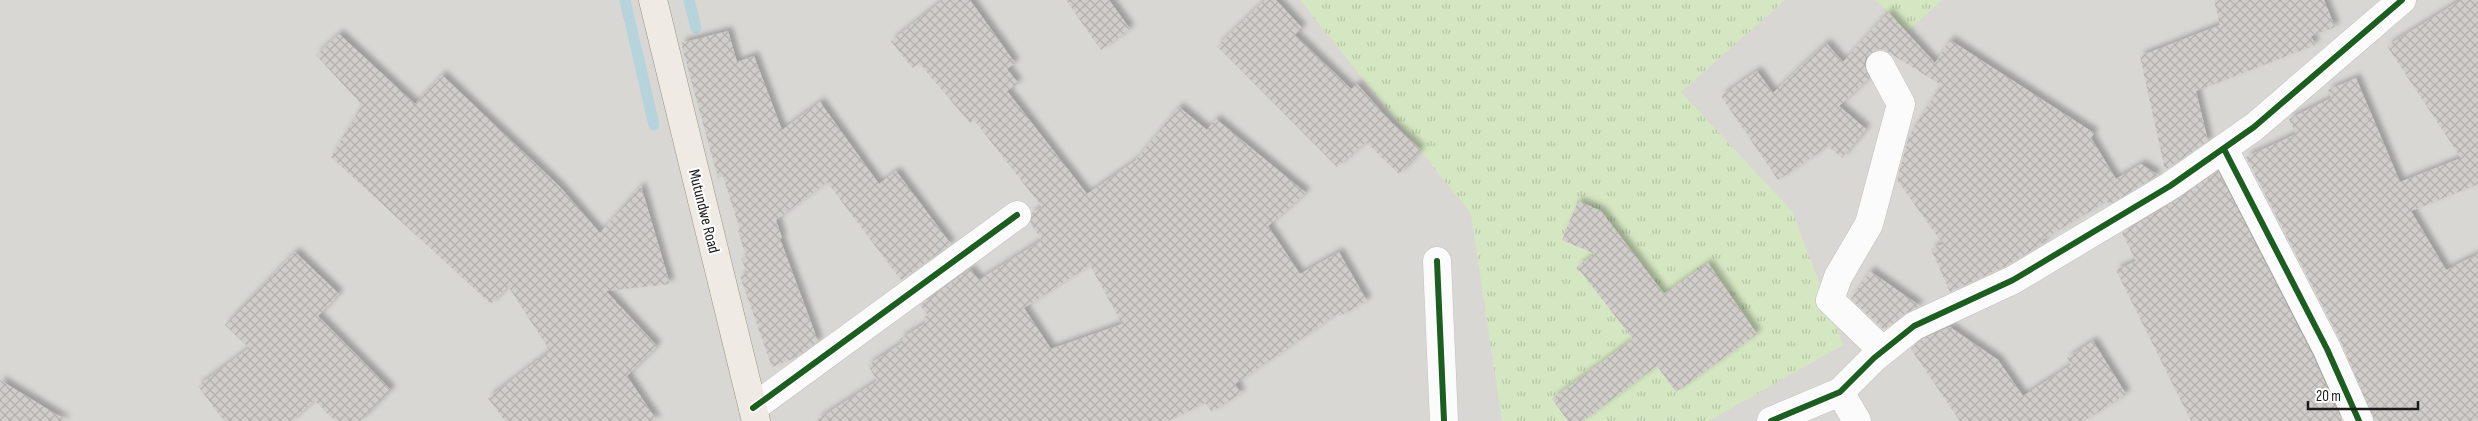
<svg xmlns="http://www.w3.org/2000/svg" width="2478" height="421" font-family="'Sofia Sans Condensed',sans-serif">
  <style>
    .residential { fill: #d8d7d4 }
    .grass { fill: url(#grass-tufts) }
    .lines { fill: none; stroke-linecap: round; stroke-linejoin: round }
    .stream { stroke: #b7d3db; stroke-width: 11 }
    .building { fill: url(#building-cross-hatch); fill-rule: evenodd; filter: url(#shadow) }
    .minor-casing { stroke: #c2c1bf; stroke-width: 29 }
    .major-casing { stroke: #9d9482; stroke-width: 29 }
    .minor { stroke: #fcfbfb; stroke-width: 28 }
    .major { stroke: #efeae3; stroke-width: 28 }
    .cycleway-casing { stroke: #fff; stroke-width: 9 }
    .cycleway { stroke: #1b5e20; stroke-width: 6 }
    .labels { text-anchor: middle; stroke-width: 4; stroke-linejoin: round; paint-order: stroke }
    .street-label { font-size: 16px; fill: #1b1b1b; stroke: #fff }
  </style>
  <defs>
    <pattern id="grass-tufts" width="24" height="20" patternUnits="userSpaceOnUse" patternTransform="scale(1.25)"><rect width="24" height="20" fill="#d5e6c2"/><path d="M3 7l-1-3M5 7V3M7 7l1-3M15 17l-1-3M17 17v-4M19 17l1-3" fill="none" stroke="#b6c5a6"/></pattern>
    <pattern id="building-cross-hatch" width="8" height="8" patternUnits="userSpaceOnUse" patternTransform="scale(1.25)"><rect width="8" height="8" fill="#d0cdca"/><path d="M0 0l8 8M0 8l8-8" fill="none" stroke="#b2afad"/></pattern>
    <filter id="shadow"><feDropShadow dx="4.5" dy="-4.5" stdDeviation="2.5" flood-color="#0004"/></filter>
  </defs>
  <rect width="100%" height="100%" fill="#e9e7e3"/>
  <path class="residential" d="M0 0H2478V421H0Z"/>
  <path class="grass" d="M1300 0H1785L1681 92 1792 211 1843 345 1709 421H1502L1471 214Z
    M1875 0H1942L1908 31Z"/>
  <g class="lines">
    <path class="stream" d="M625 0 654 125
      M689 0 696 28"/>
  </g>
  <path class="building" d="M943 0H970L1015 63 1007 69 1018 83 1007 91 1087 194 1135 161 1179 107 1207 130 1216 119 1306 193 1268 226 1300 274 1339 252 1367 301 1340 316 1338 313 1235 384 1241 393 1212 412 1205 403 1168 421H815L877 381 868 365 902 343 900 339 926 323 923 318 928 315 920 305 970 269 979 280 1042 240 1030 223 1032 213 1042 207 974 120 970 123 919 63 912 68 891 41ZM1090 265 1122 324 1051 349 1024 308Z
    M1066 0H1109L1130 29 1101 50Z
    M1265 0H1276L1302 28 1295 35 1351 89 1357 84 1391 122 1421 150 1399 174 1366 142 1337 167 1217 46Z
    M2214 0H2324L2335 27 2311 36 2315 45 2196 91 2208 141 2165 170 2140 56 2220 25Z
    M2461 0H2478V184L2411 211 2446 270 2478 254V421H2374L2341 342 2246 157 2296 134 2289 119 2331 98 2328 90 2356 78 2400 182 2461 158 2387 46Z
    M1888 12 1935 63 1950 40 2094 133 2091 138 2116 179 2141 164 2158 175 2109 205 2107 201 2042 240 2044 243 2006 266 1950 292 1931 249 1943 244 1897 180 1909 136 1941 85 1888 52 1880 49 1872 52 1866 57 1864 64 1869 78 1839 106 1866 129 1842 158 1828 146 1778 180 1721 96 1757 71 1773 93 1826 43 1843 62Z
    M728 31 737 62 754 56 782 130 820 102 879 184 896 171 951 244 901 280 827 182 776 220 782 238 780 239 818 341 797 357 772 367 740 276 748 273 741 259 746 256 738 231 740 230 723 176 718 178 681 43Z
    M339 34 415 104 442 75 560 187 600 233 641 186 670 284 606 291 657 346 627 376 657 421H505L488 398 550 351 508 286 491 304 331 157 362 105 316 55Z
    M2218 171 2313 356 2342 421H2191L2116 270 2136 261 2122 233 2178 199Z
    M1578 201 1601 211 1664 294 1708 263 1757 334 1676 392 1657 366 1583 421H1568L1552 399 1633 339 1577 267 1595 254 1562 240Z
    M295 252 339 294 318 316 391 390 360 421H335L314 400 292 421H224L198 386 249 348 225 325Z
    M1870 271 1920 306 1904 314 1884 330 1851 299Z
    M1950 327 1998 360 2023 396 2071 365 2067 358 2093 341 2126 394 2084 421H1960L1911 349 1922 339Z
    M0 380 67 421H0Z"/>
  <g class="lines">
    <g class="minor-casing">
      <path id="minor" d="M1880 65 1901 104 1869 224 1838 277 1830 300 1883 351
        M2224 149 2327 349 2359 421
        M1437 261 1444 421
        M1840 392 1857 421
        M753 408 1017 215
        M1771 421 1840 392 1874 358 1914 326 2013 280 2170 186 2254 127 2402 0"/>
    </g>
    <g class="major-casing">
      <path id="major" d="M653 0 756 421"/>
    </g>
    <use href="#minor" class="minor"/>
    <use href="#major" class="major"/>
    <g class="cycleway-casing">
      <path id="cycleway" d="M2224 149 2327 349 2359 421
        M1437 261 1444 421
        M753 408 1017 215
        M1771 421 1840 392 1874 358 1914 326 2013 280 2170 186 2254 127 2402 0"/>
    </g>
    <use href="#cycleway" class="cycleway"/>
  </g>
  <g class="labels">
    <g class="street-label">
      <text transform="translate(705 211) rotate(76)" y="6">Mutundwe Road</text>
    </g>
  </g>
  <path d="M2308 401v8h110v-8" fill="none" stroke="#1b1b1b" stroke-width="2.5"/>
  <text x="2316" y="401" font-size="15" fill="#1b1b1b" stroke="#ffffff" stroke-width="4" paint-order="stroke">20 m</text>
</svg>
